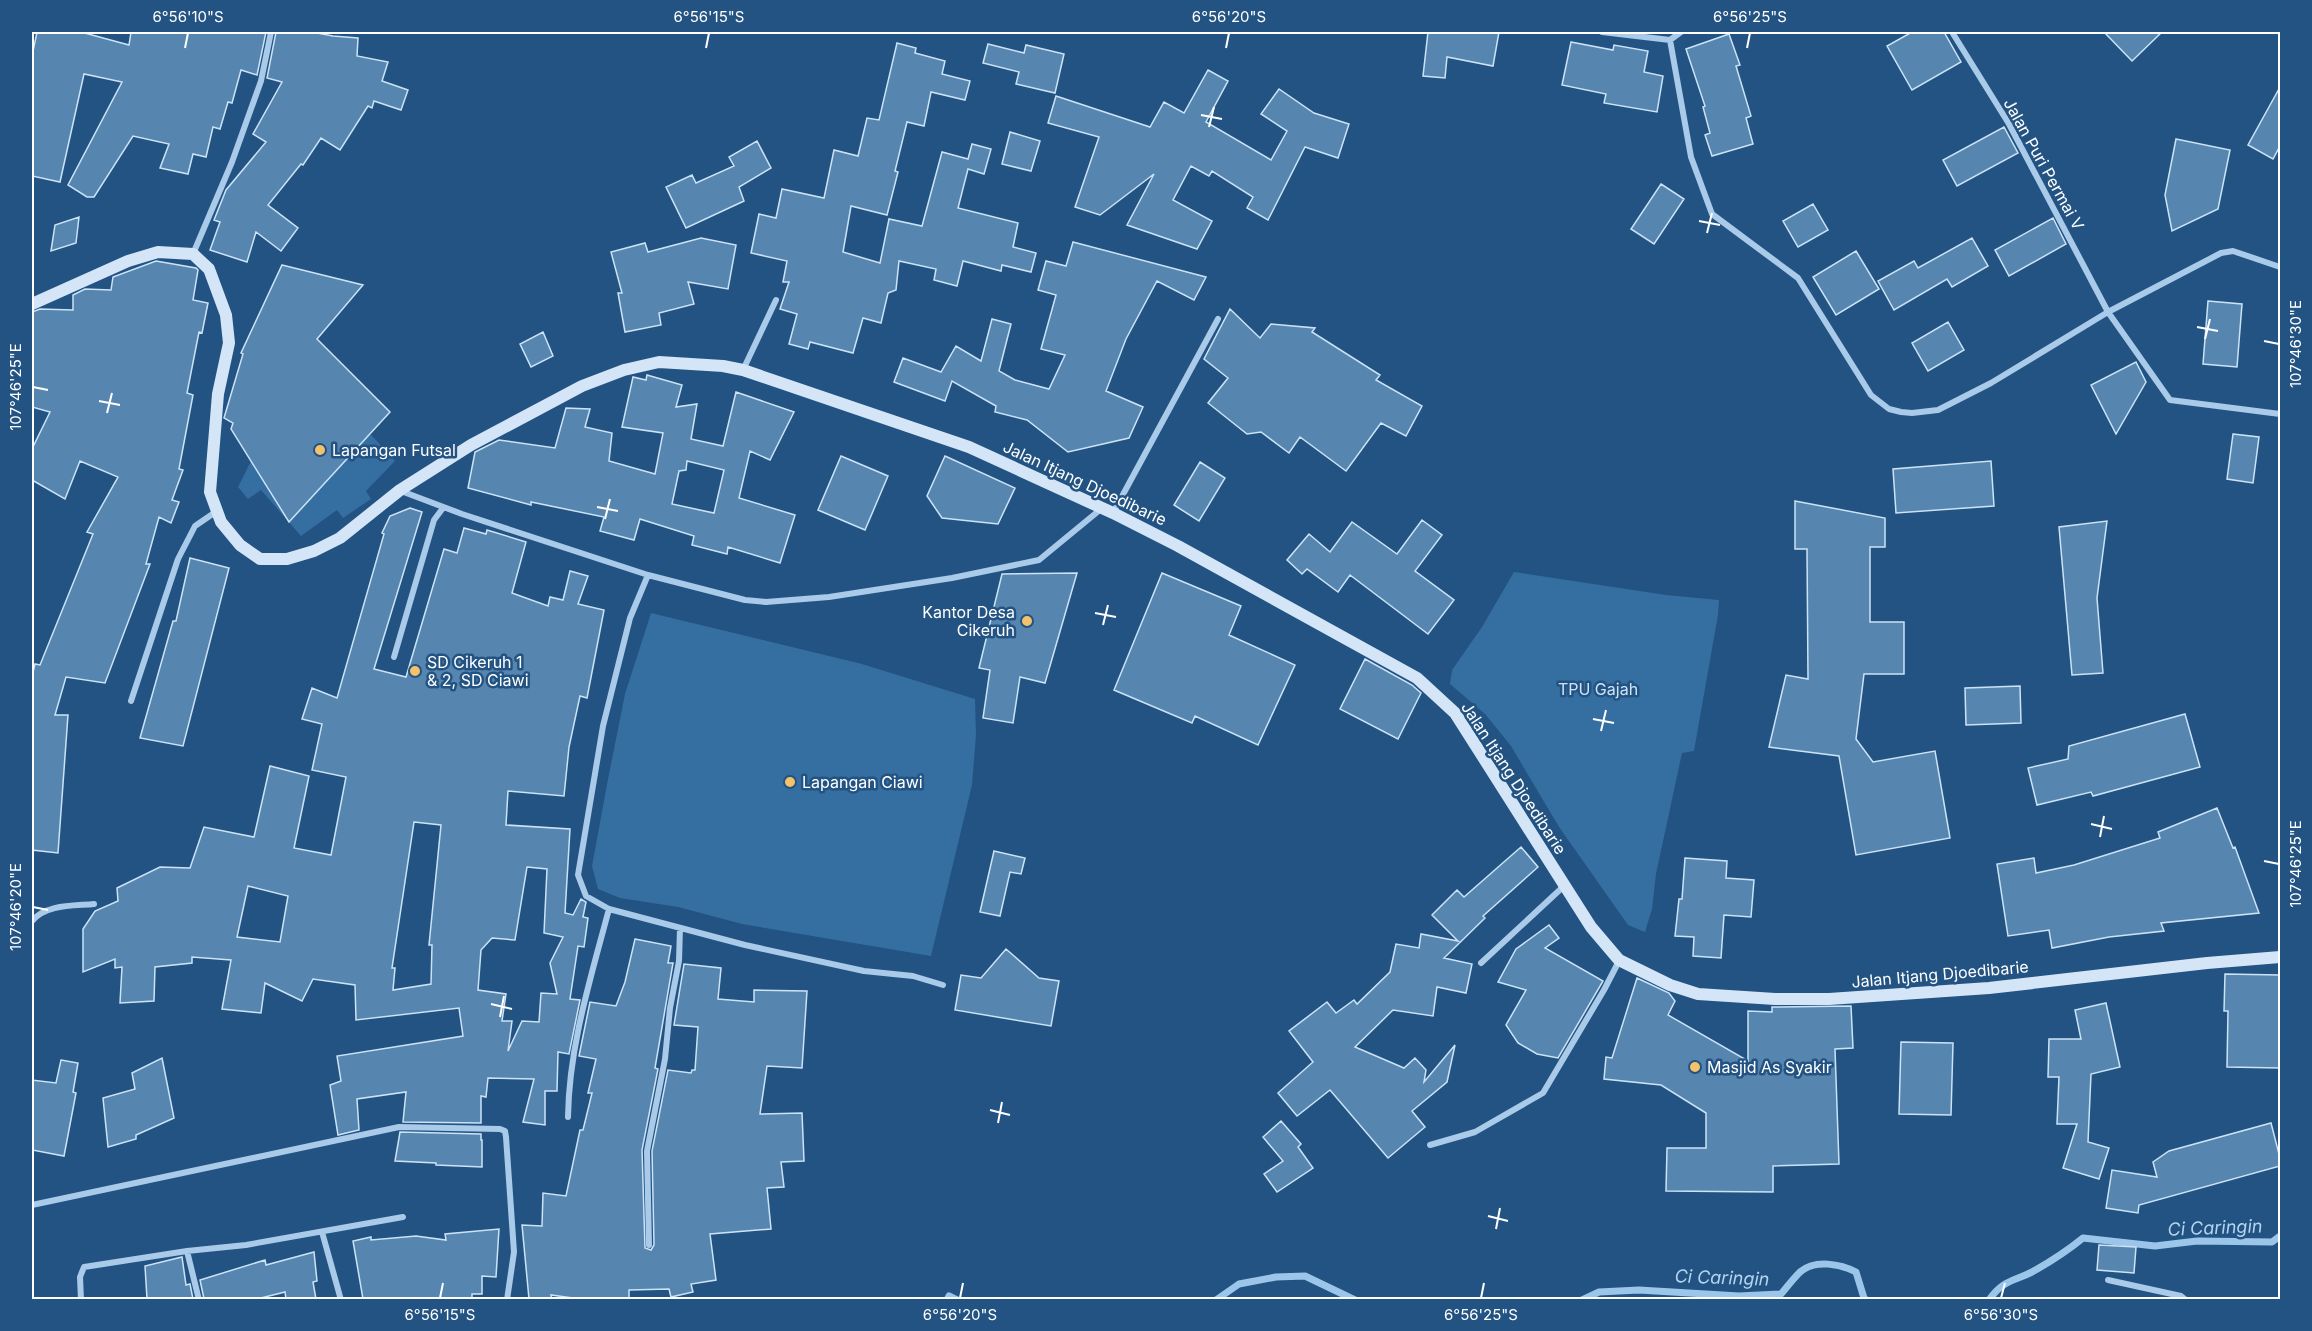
<svg xmlns="http://www.w3.org/2000/svg" width="2312" height="1331" font-family="Inter,sans-serif">
  <style>
    .green { fill: #356ea0 }
    .lines { fill: none; stroke-linecap: round; stroke-linejoin: round }
    .stream { stroke: #9cc6e9; stroke-width: 7 }
    .building { fill: #5686b0; stroke: #cce3f6; stroke-width: 1.5; fill-rule: evenodd }
    .street { stroke: #a9cae8; stroke-width: 6 }
    .secondary { stroke: #d3e5f7; stroke-width: 12 }
    .ticks { fill: none; stroke: #fff; stroke-width: 2 }
    .poi-dot { fill: #f4c26a; stroke: #225382; stroke-width: 2 }
    .labels { text-anchor: middle; stroke-width: 5; stroke-linejoin: round; paint-order: stroke }
    .street-label { font-size: 16px; fill: #fff; stroke: #225382 }
    .poi-label { font-size: 16px; fill: #fff; stroke: #225382; text-anchor: start }
    .park-label { font-size: 16px; fill: #cce3f6; stroke: #225382 }
    .water-label { font-size: 18px; font-style: italic; fill: #b4d4f0; stroke: #225382 }
    .neatline { fill: none; stroke: #fff; stroke-width: 2 }
    .ticks-label { font-size: 15px; text-anchor: middle; fill: #fff }
  </style>
  <rect width="100%" height="100%" fill="#225382"/>
  <path class="green" d="M321 380 395 461 366 491 371 499 343 518 337 510 301 536 261 490 248 499 238 487 262 439Z
    M1514 572 1666 595 1719 600 1718 615 1694 751 1682 753 1656 874 1652 909 1645 932 1628 925 1559 827 1511 746 1485 714 1450 684 1452 670 1482 627Z
    M651 613 862 664 975 699 976 735 972 785 931 956 742 924 678 907 620 898 598 889 592 866 608 779 625 694Z"/>
  <g class="lines">
    <path class="stream" d="M947 1300 949 1296 957 1300
      M1216 1300 1239 1284 1276 1277 1305 1276 1355 1300
      M1582 1300 1599 1292 1639 1290 1739 1296 1781 1294C1787 1287 1793 1279 1800 1272 1815 1259 1841 1264 1856 1272L1864 1298 1866 1300
      M1989 1300C2003 1280 2012 1282 2032 1272 2050 1262 2067 1251 2083 1238L2155 1246 2197 1241 2272 1242 2280 1236"/>
  </g>
  <path class="building" d="M37 32H81L129 45 131 32H266L257 75 241 70 232 103 228 102 220 129 213 127 206 157 193 154 188 174 160 168 169 144 133 136 94 197H87L68 185 122 82 84 74 60 182 32 176V56Z
    M276 32H312L333 36 358 38 357 56 388 62 382 81 408 90 401 110 374 101 372 108 368 106 340 150 321 138 303 165 301 164 268 205 298 228 281 251 256 232 247 262 210 250 220 222 214 220 226 190 266 142 253 134 282 82 267 78Z
    M1428 32H1499L1493 66 1447 57 1445 78 1423 76Z
    M1912 32H1944L1961 62 1912 90 1887 46Z
    M2104 32H2162L2132 61Z
    M1729 34 1740 65 1736 66 1751 116 1746 118 1753 144 1712 156 1705 135 1710 133 1703 107 1705 106 1686 49Z
    M1571 42 1613 50 1614 45 1648 51 1644 72 1663 76 1657 112 1604 103 1606 94 1562 85Z
    M897 43 916 48 915 53 945 61 942 74 970 81 965 100 931 92 924 126 907 122 895 171 898 172 887 215 851 206 843 252 880 263 889 219 922 226 942 152 968 159 972 144 991 149 984 174 968 169 958 208 1018 223 1013 247 1036 253 1031 272 1002 265 1001 271 963 261 957 286 934 280 936 269 899 261 896 290 888 293 881 323 863 318 853 353 810 342 808 349 789 344 797 314 780 309 789 282H783L787 261 751 253 759 214 776 218 782 189 824 198 834 150 858 156 867 118 879 120Z
    M988 44 1024 53 1026 45 1064 54 1055 93 1016 84 1019 72 983 63Z
    M1208 70 1228 81 1206 122 1271 160 1287 131 1261 114 1279 89 1314 113 1349 124 1338 158 1305 147 1268 220 1247 208 1253 197 1212 171 1209 176 1191 166 1173 200 1212 221 1197 249 1127 225 1154 174 1100 215 1075 207 1099 137 1048 123 1056 96 1150 127 1164 102 1184 113Z
    M2280 87V146L2273 159 2248 145Z
    M2004 127 2018 153 1957 186 1943 160Z
    M1010 132 1040 141 1031 171 1002 164Z
    M2176 139 2230 150 2218 209 2172 231 2165 195Z
    M757 141 771 168 739 187 744 201 686 228 666 187 692 175 696 183 734 166 729 157Z
    M1661 184 1684 199 1654 244 1631 229Z
    M1813 204 1828 230 1798 247 1783 221Z
    M79 217 76 243 51 251 55 225Z
    M2053 218 2066 244 2009 276 1995 250Z
    M701 238 736 245 728 289 688 282 694 304 659 313 661 325 625 332 618 293H622L611 252 645 243 648 252Z
    M1972 238 1988 266 1952 287 1947 279 1894 310 1878 281 1914 261 1918 268Z
    M1073 242 1206 277 1194 300 1157 281 1126 339 1106 391 1143 407 1129 438 1068 452 1027 420 995 412 996 406 952 381 945 401 894 382 903 358 941 372 956 346 981 361 992 319 1011 324 999 371 1015 380 1049 389 1065 355 1041 349 1056 295 1038 290 1046 261 1066 266Z
    M1856 251 1879 289 1836 315 1813 277Z
    M156 261 196 268 198 270 193 300 208 303 202 333 199 332 187 393 193 395 179 469 183 470 172 500 179 502 171 523 159 517 146 564H150L105 683 66 677 55 715H68L58 853 32 850V676L35 664 40 665 93 534 87 532 118 477 80 461 65 499 32 480V449L50 412 32 407V312L40 309 73 310V295L85 289 111 290 113 277Z
    M282 265 363 285 317 339 390 412 289 522 231 429 233 423 224 418 243 354 241 353Z
    M2208 301 2242 304 2237 367 2203 364Z
    M1230 309 1260 338 1271 324 1315 328 1312 332 1380 375 1376 380 1422 406 1406 436 1381 423 1346 471 1300 437 1289 453 1261 432 1247 434 1208 403 1228 378 1204 359Z
    M1948 322 1964 350 1928 371 1912 343Z
    M543 332 553 356 531 367 520 344Z
    M2136 362 2146 382 2116 434 2091 385Z
    M647 375 682 385 676 407 697 404 691 439 723 446 736 392 794 412 770 460 750 451 739 498 795 515 780 563 728 547 727 554 692 545 694 536 640 519 634 540 600 531 604 517 531 502V505L468 488 475 452 499 440 555 448 566 408 590 409 585 427 612 433 609 461 655 474 663 433 622 427 633 377 646 380ZM687 461 724 470 714 513 672 504 679 471 686 470Z
    M2233 434 2259 437 2253 483 2227 479Z
    M841 456 888 476 865 530 818 510Z
    M945 456 1015 488 998 524 942 518 927 496Z
    M1991 461 1994 506 1896 513 1893 469Z
    M1200 462 1225 478 1199 521 1174 505Z
    M1795 501 1885 518V547H1870V622H1904V674H1864L1856 739 1873 762 1935 751 1950 838 1856 855 1839 756 1769 747 1786 675 1808 679 1807 549H1795Z
    M410 508 422 512 374 669 406 677 444 549 457 553 464 528 486 534 487 530 526 542 512 593 548 606 550 597 563 600 570 571 588 576 578 604 604 610 587 698 580 696 569 747 564 796 508 791 506 825 570 829 565 913 573 915 581 899 586 902 583 917 588 918 584 947 578 946 570 999 580 1000 569 1054 558 1052 557 1091H545V1125L523 1122 534 1079 488 1078 486 1097 481 1096V1123L403 1122 406 1092 357 1099 359 1130 338 1135 330 1085 341 1081 337 1056 463 1036 459 1008 356 1020 355 985 313 979 302 1001 265 983 261 1013 222 1009 231 960 192 957V963L155 967 154 1001 120 1003 122 967 115 968V959L83 972V929L95 911 118 901 117 888 160 867 190 868 204 827 254 837 270 766 309 776 294 848 331 855 346 777 312 770 322 724 302 719 312 688 337 698 384 534 382 533 390 516ZM414 822 441 825 429 945H432L431 984 393 990 395 968H392ZM527 867 547 869 544 933 563 937 550 963 557 994 541 993 539 1022 522 1021 508 1051 512 1021H502L506 994 478 990 481 950 492 938 515 940ZM248 886 288 896 280 942 237 937Z
    M1422 520 1442 535 1415 571 1454 600 1428 634 1350 575 1338 592 1307 569 1302 574 1287 560 1309 534 1330 552 1352 522 1397 554Z
    M2107 521 2097 598 2103 673 2072 675 2059 527Z
    M190 558 229 568 183 746 140 738 173 621H176Z
    M1077 573 1045 683 1020 677 1013 723 983 718 990 670 979 668 1002 574Z
    M1162 573 1241 606 1229 635 1295 665 1258 745 1195 716 1192 723 1114 690Z
    M1365 659 1412 685 1421 693 1398 739 1340 709Z
    M2020 686 2021 723 1966 725 1965 688Z
    M2185 714 2200 767 2093 796 2091 792 2037 805 2028 768 2068 759 2069 746Z
    M2217 808 2233 848 2235 847 2259 913 2161 923 2164 931 2109 937 2052 948 2049 930 2008 936 1997 864 2034 858 2036 873 2074 865 2160 838 2158 832Z
    M1521 847 1538 867 1483 916 1485 918 1444 958 1472 964 1466 993 1437 987 1433 1016 1393 1010 1355 1047 1404 1068 1415 1058 1426 1070 1424 1082 1455 1045 1447 1082 1412 1111 1425 1127 1388 1158 1330 1090 1297 1116 1278 1093 1313 1062 1289 1031 1327 1002 1336 1013 1354 1000 1357 1004 1390 972 1396 944 1419 948 1421 934 1458 941 1432 915 1457 890 1464 897Z
    M994 851 1025 858 1021 874 1010 872 1000 916 980 912Z
    M1685 858 1727 861 1726 878 1754 880 1751 917 1724 915 1721 958 1693 956 1694 937 1675 936 1679 899H1682Z
    M1549 925 1559 938 1545 948 1603 981 1558 1058 1537 1054 1518 1043 1506 1025 1526 990 1498 982 1516 949Z
    M635 939 671 946 668 963H673L655 1068 658 1069 642 1150 645 1248 651 1250 654 1245 652 1151 668 1070 691 1073 692 1070H695L698 1027 674 1025 684 964 721 968 718 999 754 1002V990L807 991 802 1068 767 1066 760 1114 802 1113 804 1161 781 1162 784 1187 767 1188 771 1229 710 1234 716 1280 691 1284 693 1292 671 1297 669 1289 629 1290V1299H580L551 1295 552 1299H529L522 1225 542 1226 543 1193 566 1196 580 1130H583L592 1093H588L596 1059 579 1056 590 1002 616 1006 625 982Z
    M1006 949 1039 978 1059 981 1051 1026 955 1010 961 975 981 978Z
    M2225 974 2280 975V1068L2227 1067 2228 1011H2224Z
    M1637 978 1669 993 1675 1001 1668 1015 1748 1061V1011L1772 1012V1007L1851 1006 1853 1048 1835 1049 1839 1164 1773 1166V1192L1666 1191 1667 1148H1706V1113L1661 1085 1604 1079 1606 1057 1612 1058Z
    M2106 1003 2120 1067 2091 1074 2088 1142 2109 1148 2099 1179 2063 1168 2077 1124H2057L2059 1077H2048L2049 1039H2081L2075 1010Z
    M1901 1042 1953 1043 1951 1115 1899 1114Z
    M162 1058 174 1118 136 1135V1139L108 1147 103 1098 135 1089 132 1073Z
    M61 1060 78 1063 73 1092 76 1093 64 1156 32 1150V1080L56 1083Z
    M1281 1121 1301 1144 1298 1147 1313 1168 1277 1192 1264 1174 1283 1161 1263 1137Z
    M2271 1123 2280 1158V1166L2139 1205 2138 1213 2106 1208 2112 1170 2157 1177 2153 1162 2169 1151Z
    M400 1132 481 1134V1140H482V1167L436 1165V1163L395 1161Z
    M499 1229 496 1277 482 1276V1294H472V1299H363L353 1241 371 1237V1240L416 1236 446 1240 445 1234Z
    M2099 1245 2136 1247 2134 1273 2097 1270Z
    M314 1252 317 1281 313 1282 316 1299H286L285 1292 257 1299H204L200 1280 265 1260 266 1265Z
    M182 1257 186 1285 190 1284 193 1299H147L145 1266Z"/>
  <g class="lines">
    <path class="street" d="M1602 32 1670 40 1681 32
      M1952 32 2009 124 2108 312 2170 400 2280 414
      M1670 40 1691 157 1712 214 1798 278 1871 395 1889 409 1901 412 1912 413 1938 410 1991 383 2108 312 2221 253 2233 251 2280 267
      M193 254 232 162 261 81 271 32
      M743 370 776 300
      M401 491 462 514 648 575 745 600 766 602 829 597 952 578 1039 560 1101 509
      M1113 513 1218 319
      M648 575 630 618 603 726 578 875 586 896 609 909 745 945 864 971 913 976 943 985
      M394 657 434 520 443 508
      M131 701 178 559 195 526 217 511
      M32 921C46 904 74 906 94 904
      M1481 963 1564 886
      M568 1117C569 1046 591 977 609 909
      M1430 1145 1475 1132 1543 1093 1604 990 1619 961
      M32 1205 399 1127 500 1129 505 1131 506 1137 514 1252 507 1300
      M322 1232 341 1300
      M649 1245 647 1151 665 1059 670 1008 679 961 680 928
      M2108 1280 2181 1296 2186 1300
      M81 1300 80 1277 84 1267 187 1251
      M199 1300 187 1251 246 1245 403 1217"/>
    <path class="secondary" d="M32 304 128 261 158 252 193 254 209 269 226 315 229 343 218 394 210 492 221 522 240 545 260 559H287L314 551 340 538 400 490 471 445 582 386 624 370 659 362 723 366 743 370 969 447 1113 513 1178 546 1417 678 1455 713 1591 927 1619 960 1670 985 1698 994 1775 999H1829L1989 988 2207 963 2280 957"/>
  </g>
  <path class="ticks" d="M185 48 188 33M706 48 709 33M1226 48 1229 33M1747 48 1750 33M1201 115 1222 119M1209 127 1214 107M1699 221 1720 225M1707 233 1712 213M2197 327 2218 331M2205 339 2210 319M2264 341 2279 344M33 387 48 390M99 401 120 405M107 413 112 393M597 507 618 511M605 519 610 499M1095 613 1116 617M1103 625 1108 605M1593 719 1614 723M1601 731 1606 710M2091 824 2112 829M2100 837 2104 816M2264 861 2279 864M33 907 48 910M491 1004 512 1009M500 1017 504 996M990 1110 1010 1115M998 1123 1002 1102M1488 1216 1508 1221M1496 1229 1500 1208M440 1298 443 1283M960 1298 963 1283M1481 1298 1484 1283M2001 1298 2005 1283"/>
  <g class="poi-dot">
    <circle cx="320" cy="450" r="6"/>
    <circle cx="1027" cy="621" r="6"/>
    <circle cx="415" cy="671" r="6"/>
    <circle cx="790" cy="782" r="6"/>
    <circle cx="1695" cy="1067" r="6"/>
  </g>
  <g class="labels">
    <g class="street-label">
      <text transform="translate(2044 164) rotate(61)" y="6">Jalan Puri Permai V</text>
      <text transform="translate(1085 483) rotate(25)" y="6">Jalan Itjang Djoedibarie</text>
      <text transform="translate(1514 778) rotate(57)" y="6">Jalan Itjang Djoedibarie</text>
      <text transform="translate(1940 974) rotate(-5)" y="6">Jalan Itjang Djoedibarie</text>
    </g>
    <g class="poi-label">
      <text x="332" y="456">Lapangan Futsal</text>
      <text x="1015" y="618" text-anchor="end">Kantor Desa<tspan x="1015" dy="18">Cikeruh</tspan></text>
      <text x="427" y="668">SD Cikeruh 1<tspan x="427" dy="18">&amp; 2, SD Ciawi</tspan></text>
      <text x="802" y="788">Lapangan Ciawi</text>
      <text x="1707" y="1073">Masjid As Syakir</text>
    </g>
    <g class="park-label">
      <text x="1598" y="695">TPU Gajah</text>
    </g>
    <g class="water-label">
      <text transform="translate(2215 1228) rotate(-2)" y="6">Ci Caringin</text>
      <text transform="translate(1722 1278) rotate(2)" y="6">Ci Caringin</text>
    </g>
  </g>
  <rect width="2312" height="1331" fill="none" stroke="#225382" stroke-width="66"/>
  <rect x="33" y="33" width="2246" height="1265" class="neatline"/>
  <g class="ticks-label">
    <text x="188" y="22">6°56'10"S</text>
    <text x="709" y="22">6°56'15"S</text>
    <text x="1229" y="22">6°56'20"S</text>
    <text x="1750" y="22">6°56'25"S</text>
    <text transform="translate(2296 344) rotate(-90)" y="5">107°46'30"E</text>
    <text transform="translate(16 387) rotate(-90)" y="5">107°46'25"E</text>
    <text transform="translate(2296 864) rotate(-90)" y="5">107°46'25"E</text>
    <text transform="translate(16 907) rotate(-90)" y="5">107°46'20"E</text>
    <text x="440" y="1320">6°56'15"S</text>
    <text x="960" y="1320">6°56'20"S</text>
    <text x="1481" y="1320">6°56'25"S</text>
    <text x="2001" y="1320">6°56'30"S</text>
  </g>
</svg>
